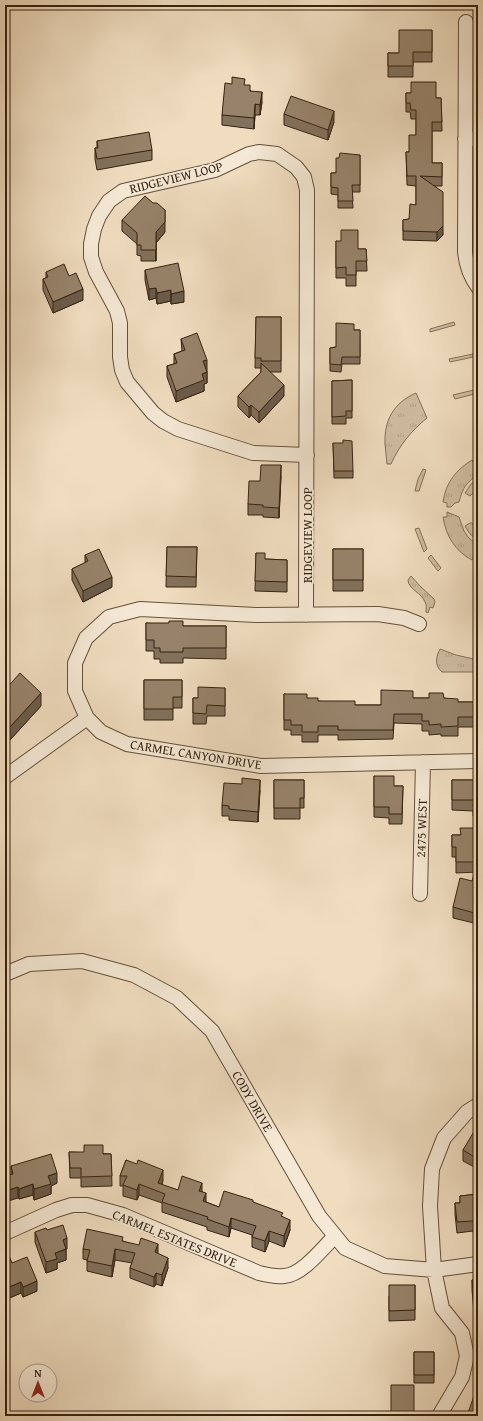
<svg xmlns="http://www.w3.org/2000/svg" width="483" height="1421" font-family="'Gentium Book Plus',serif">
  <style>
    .grass { fill: url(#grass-tufts); stroke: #837058 }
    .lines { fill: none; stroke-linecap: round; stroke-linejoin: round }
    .minor-casing { stroke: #64513b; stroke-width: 16 }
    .minor { stroke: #f5e9d6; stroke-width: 14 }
    .wall { fill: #82715c; stroke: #36220f }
    .shaded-wall { fill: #6a5c4b; stroke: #36220f }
    .building { fill: #97836b; stroke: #36220f }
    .labels { text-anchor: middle; stroke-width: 3.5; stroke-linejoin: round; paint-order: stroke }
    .street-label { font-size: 13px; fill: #36220f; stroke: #f5e9d6 }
  </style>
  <defs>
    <pattern id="grass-tufts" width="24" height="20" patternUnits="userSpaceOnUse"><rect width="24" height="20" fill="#d0bda2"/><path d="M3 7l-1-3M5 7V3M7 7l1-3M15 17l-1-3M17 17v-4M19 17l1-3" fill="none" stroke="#b3a28a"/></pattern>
  </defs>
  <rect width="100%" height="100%" fill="#f0ddc0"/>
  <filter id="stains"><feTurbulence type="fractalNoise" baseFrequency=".005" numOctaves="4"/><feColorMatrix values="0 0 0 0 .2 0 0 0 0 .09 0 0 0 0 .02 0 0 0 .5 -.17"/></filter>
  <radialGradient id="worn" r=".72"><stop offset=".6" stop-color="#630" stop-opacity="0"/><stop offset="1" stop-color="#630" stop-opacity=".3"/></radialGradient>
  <path class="grass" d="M454 322 455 325 430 332V329Z
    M478 353V356L450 362 449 359Z
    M478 389V393L455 399 453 395Z
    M416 393 427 418C411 431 399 446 391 464H387C386 457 386 451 385 444 384 421 393 403 416 393Z
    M472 460 478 472C476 477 472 478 469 482 463 487 461 495 459 502L455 503 451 507H447V503L443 502C446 482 456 470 472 460Z
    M423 469 426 470 419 491H415L418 479Z
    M478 478V488L470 496 465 493 471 484Z
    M447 512 459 517 464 531 468 537 477 545 478 547 472 560C455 551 446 536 443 517H447Z
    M470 523H472L478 532V541L470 534 465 526Z
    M419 528 427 549 424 552 415 529Z
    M431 555 441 568 438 571 428 558Z
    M411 576 420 586 434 599 435 602 433 608 430 607 428 613 426 612C426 608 427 605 425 602 422 593 408 589 408 580Z
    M440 649 456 655 478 660V672H442C434 665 436 657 440 649Z"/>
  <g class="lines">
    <g class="minor-casing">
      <path id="minor" d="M466 22 465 251C466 265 470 276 478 287
        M465 139H478
        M306 615 307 190 304 177 296 167 277 154 259 152 249 154 215 170 123 191 109 201 99 216 94 229 91 244V257L96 272 117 311 120 323V357L122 370 127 382 153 413 163 421 178 429 253 453 307 455
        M419 624 404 618 378 614 256 615 140 609 109 617 86 638 75 663V691L87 718 101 732 127 744 261 766 478 761
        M5 777 87 718
        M420 894 423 762
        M5 974 29 964 82 961 134 975 177 998 212 1031 319 1216 345 1248 385 1266 434 1270 478 1264
        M5 1233 56 1210 72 1205H87L123 1215 259 1273C267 1275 275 1277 284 1276 302 1275 322 1249 335 1236
        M439 1416 462 1377 467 1356 462 1333 442 1308 434 1270 430 1206 432 1169 444 1138 467 1112 478 1105"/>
    </g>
    <use href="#minor" class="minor"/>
  </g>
  <path class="wall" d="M432 30V62H413V77H388V53H399Z
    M245 85 262 102 260 115H255L254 129 222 125V115Z
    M406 93H411L436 98H441L442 131H432V163H442V186H434L443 235 437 241 403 240V220L409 219 416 205V186L407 185 406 152H409L416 135V119H411L410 112H406Z
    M284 114 334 122 328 140 284 125Z
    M97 141 152 150V160L97 170 95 159V148H97Z
    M360 155V192H352L353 208H338V195L331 194V173H336L339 158Z
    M122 220 165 232 156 243V261H141V256L137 255V244L122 231Z
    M336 241 358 249H366L367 271H356V286H346V278H336Z
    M145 270 184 302 171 304V301L157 304 156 298 149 300 145 280Z
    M46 272 83 300 53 313 43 290V279L46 278Z
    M256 317H281V372H270L284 396 259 423 251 415 249 418 238 407V396L261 372V368H255Z
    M354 330H360V364H342L341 372 330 371V348L336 347Z
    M181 339 207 370V383L204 384V391L176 402 167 377V366L174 364V354L182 351Z
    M352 380V418H346V424H332V381Z
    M333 443 353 471V478H334Z
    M281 476 279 518 263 517V515H248V504L260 481Z
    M476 491H478V520H476Z
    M167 547H197L196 587H166Z
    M333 549H363V591H333Z
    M256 553 265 559 287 560V592L255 591Z
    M85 555 112 587 83 602 72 580V569L85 563Z
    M146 623 183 626H226V659L183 658V663H160V659H154V651H146Z
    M144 680H182V708H173V720H144Z
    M225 688V716H207L206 724H193V698H198Z
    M5 690 41 706 9 741 5 738Z
    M284 694 307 698 318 701 355 705H381L413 698H444L458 702H478V736H475V727H458V736H441V734L429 735V731H422V724L394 723 393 739 338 740V735H318V742H302V735H291V730H284Z
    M374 776 394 786H403L402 824H389V818L374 817Z
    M274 780H304V808H300V819H274Z
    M452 780H478V816H473V811L452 810Z
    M260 790 258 822 229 820V816H222V805Z
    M478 828V872L456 873V857H452V835H460Z
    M478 875V924L453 918V907L472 881Z
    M478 1129V1169L463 1161V1150Z
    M69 1152 111 1154 112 1186 81 1187V1178H70Z
    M126 1160 163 1180 162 1185 178 1190 202 1191 206 1202 219 1207 253 1202 283 1217 290 1230 284 1247 269 1241 265 1252 252 1247V1235L231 1228 229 1237 207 1230V1227L162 1212V1203L139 1195 137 1200 123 1196V1186H120V1176Z
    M11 1166 57 1183 51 1186V1194L34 1200 33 1195 19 1199 11 1174Z
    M478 1194V1235L474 1236 473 1231 457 1233 455 1214V1203H460V1196Z
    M35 1232 67 1249H66V1260L57 1263V1269L46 1273 35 1242Z
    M123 1241 158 1254 168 1268 162 1286 156 1284 154 1287 130 1278V1268L132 1263 115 1260 112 1277 87 1271V1260L83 1259V1249Z
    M5 1249 12 1263 37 1291 23 1297 21 1293 7 1299 5 1293Z
    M478 1279V1312H474L472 1290V1280Z
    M415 1285V1320L389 1321V1296Z
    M414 1352H434V1383H414Z"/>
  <path class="shaded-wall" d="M262 92V102L260 115V105Z
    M255 104V115L254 129V118Z
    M334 111V122L328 140V130Z
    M165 210V232L156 243V261V232Z
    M443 226V235L437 241V232Z
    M156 288V298L149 300V289Z
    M83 289V300L53 313V302Z
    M171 290V301L157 304V293Z
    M184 291V302L171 304V294Z
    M207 360V370L203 372V361Z
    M207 372V383L204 384V391L176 402V391L202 374Z
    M284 385V396L259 423V412Z
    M251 405V415L249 418V407Z
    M281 465V476L279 518V508Z
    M112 577V587L83 602V591Z
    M41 693V706L9 741V728Z
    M260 780V790L258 822V812Z
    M163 1170V1180L159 1192 158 1183Z
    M57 1173V1183L51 1186V1194L34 1200V1189L48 1176Z
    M202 1183V1193L199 1191Z
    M33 1184V1195L19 1199V1189Z
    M139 1184V1195L137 1200V1190Z
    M18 1187V1198L5 1202V1191Z
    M206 1193V1203L203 1201Z
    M231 1218V1228L229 1237V1227Z
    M290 1220V1230L284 1247V1236Z
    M269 1231V1241L265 1252V1241Z
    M67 1238V1249L63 1250V1240Z
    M158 1244V1255L155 1252Z
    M66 1249V1260L57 1263V1269L46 1273V1262L55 1253Z
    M115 1249V1260L112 1277V1266Z
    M168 1258V1268L162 1286V1275Z
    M156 1273V1284L154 1287V1277Z
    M37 1281V1291L23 1297V1287Z
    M21 1282V1293L7 1299V1288Z"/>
  <path class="building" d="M399 30H432V52H413V66H388V53H399Z
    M232 77 245 79 244 85H250V91L262 92 260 105 255 104 254 118 222 115 225 83 232 84Z
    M411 82H436V98H441L442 122H432V163H442V177L420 176 443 192V226L437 232 403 231V220L409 219 410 204 416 205V176H407L406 152H409V135H416V110H411L410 103H406V93H411Z
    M291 96 334 111 328 130 284 114Z
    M149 132 152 150 97 159 95 148H98L97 141Z
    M340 153 360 155V185H352L353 201H338V188L331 187V173H336V158H339Z
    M145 196 153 203H157L165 210V222L156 232V250H141V245H137V233L122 220Z
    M341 230H358V249H366L367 261H356V275H346V267L336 268V241H341Z
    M178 263 184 291 171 294V290L157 293 156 288 149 289 145 270Z
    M64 264 69 276 76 273 83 289 53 302 43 279 48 277 46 272Z
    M256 317H281V361H261V358H255Z
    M336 323 354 324V330H360V357H342L341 365 330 364V348L336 347Z
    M197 333 207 360 203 361 207 372 202 374 204 380 176 391 167 366 177 363 174 354 185 350 181 339Z
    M261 363 284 385 259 412 251 405 249 407 238 396 261 372Z
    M352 380V411H346V416L332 417V381Z
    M343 440 352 441 353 471H334L333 443H343Z
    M261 465H281L279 508 263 507V505L248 504 249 481H260Z
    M476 491H478V509H476Z
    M167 547H197L196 577 166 576Z
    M99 549 112 577 83 591 72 569 88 561 85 555Z
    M333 549H363V580H333Z
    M256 553H265V559L287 560V582L255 581Z
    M169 621H183V626H226V648H183V652H160V648H154V640H146V623H169Z
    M20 673 41 693 9 728 5 724V690Z
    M144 680H182V697H173V709H144Z
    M198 687 225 688V706L207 705 206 714 193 713V698H198Z
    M381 690 413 691V698H429V693H443L444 698 458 699V702H478V726H475V717H458V726L441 727V724L429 725V721H422V714H394L393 730H338V726H318V732H302V725H291V720H284V694H307V698H318V701H355V705H381Z
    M374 776H394V786H403L402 814H389V807H374Z
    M242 778 260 780 258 812 229 809V806L222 805 224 783 242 784Z
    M274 780H304V798H300V808H274Z
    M452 780H478V806H473L474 800H452Z
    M460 828H478V862H456V847H452V835H461Z
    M474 874 478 875V914L453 907 460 878 472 881Z
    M476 1128 478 1129V1159L463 1150Z
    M84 1145H103V1154H111L112 1176 81 1177V1168H70L69 1152H84Z
    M51 1154 57 1173 48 1176 51 1184 34 1189 33 1184 19 1189 18 1187 5 1191V1176L13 1174 11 1166Z
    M126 1160 137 1164 138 1160 163 1170 158 1183 178 1190 182 1176 202 1183 199 1191 206 1193 203 1201 219 1207 224 1191 253 1200V1202L283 1213 281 1216 290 1220 284 1236 269 1231 265 1241 252 1237 256 1226 231 1218 229 1227 207 1219 208 1217 162 1202 165 1194 139 1184 137 1190 123 1185 127 1176H120Z
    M478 1194V1225H474L473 1221 457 1222 455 1203H460V1196Z
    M63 1225 67 1238 63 1240 66 1249 55 1253 57 1259 46 1262 35 1232 46 1228 47 1230Z
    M87 1229 123 1237 122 1241 139 1245 141 1238 158 1244 155 1252 168 1258 162 1275 156 1273 154 1277 130 1268 135 1253 115 1249 112 1266 87 1261 90 1250 83 1249Z
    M5 1249H6L12 1263 27 1257 37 1281 23 1287 21 1282 7 1288 5 1283Z
    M478 1279V1302H474L472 1280Z
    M389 1285H415V1310L389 1311Z
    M414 1352H434V1375H414Z
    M391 1385H414V1416H391Z
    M477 1387H478V1416H467Z"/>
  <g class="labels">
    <g class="street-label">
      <text transform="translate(176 177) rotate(-14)" y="5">RIDGEVIEW LOOP</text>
      <text transform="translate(307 535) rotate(-90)" y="5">RIDGEVIEW LOOP</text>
      <text transform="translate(196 754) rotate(9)" y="5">CARMEL CANYON DRIVE</text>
      <text transform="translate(421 828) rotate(-88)" y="5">2475 WEST</text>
      <text transform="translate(253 1101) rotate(60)" y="5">CODY DRIVE</text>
      <text transform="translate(175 1238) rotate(22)" y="5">CARMEL ESTATES DRIVE</text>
    </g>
  </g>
  <rect width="483" height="1421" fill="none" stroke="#f0ddc0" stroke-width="20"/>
  <rect x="6" y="6" width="471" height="1409" fill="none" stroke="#36220f" stroke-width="2"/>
  <rect x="10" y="10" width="463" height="1401" fill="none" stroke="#36220f"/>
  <g transform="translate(38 1383)"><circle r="19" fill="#f5e9d6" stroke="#a99986"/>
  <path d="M0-3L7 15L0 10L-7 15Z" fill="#8f2418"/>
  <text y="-6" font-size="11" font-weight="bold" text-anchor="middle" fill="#36220f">N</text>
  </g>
  <rect width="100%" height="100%" filter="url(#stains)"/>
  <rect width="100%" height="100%" fill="url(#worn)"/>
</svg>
